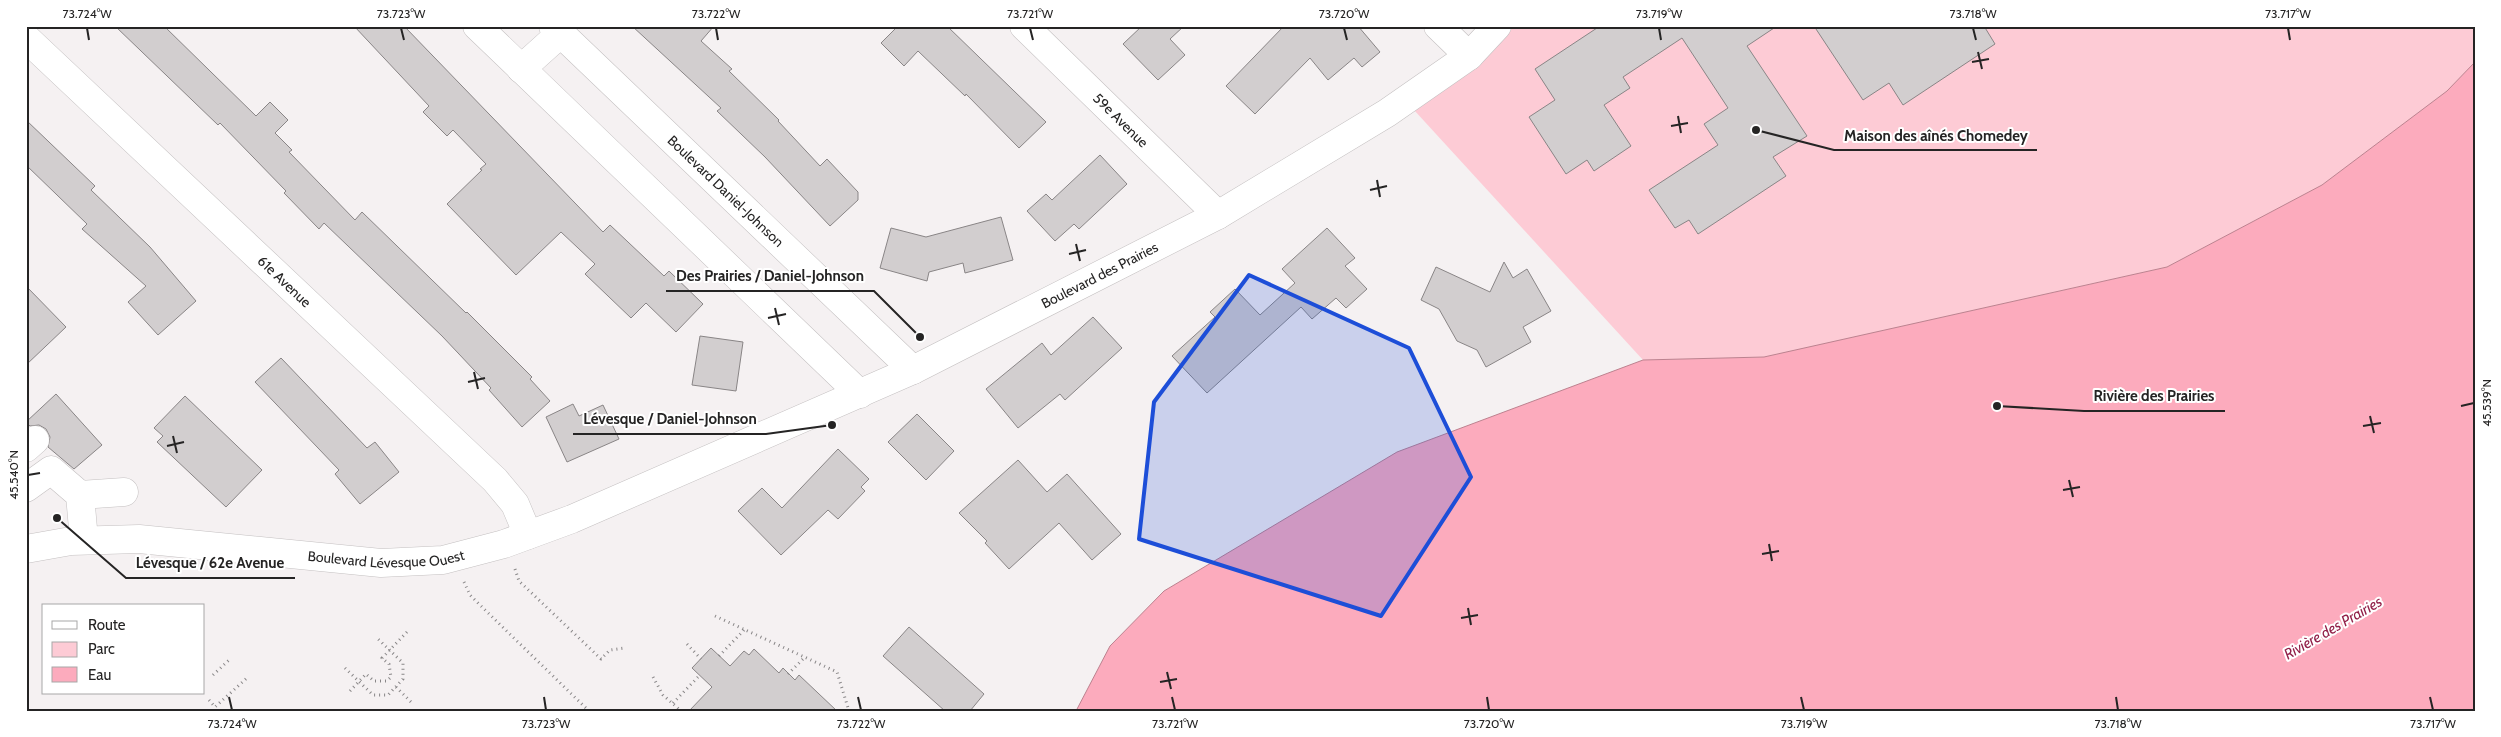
<svg xmlns="http://www.w3.org/2000/svg" width="2501" height="737" font-family="Cabin,sans-serif">
  <style>
    .green { fill: #fdcbd5 }
    .water { fill: #fcabbd; stroke: #bc828f }
    .building { fill: #d2cecf; stroke: #898586 }
    .lines { fill: none; stroke-linecap: round; stroke-linejoin: round }
    .minor-casing { stroke: #c4c0c1; stroke-width: 29 }
    .path { stroke: #888687; stroke-width: 3; stroke-dasharray: 1 4; stroke-linecap: butt }
    .minor { stroke: #fff; stroke-width: 28 }
    .marked { fill: #1d4ed8; fill-opacity: 0.2; stroke: #1d4ed8; stroke-width: 4; stroke-linejoin: round }
    .ticks { fill: none; stroke: #252424; stroke-width: 2 }
    .labels { text-anchor: middle; stroke-width: 4; stroke-linejoin: round; paint-order: stroke }
    .street-label { font-size: 14px; fill: #252424; stroke: #fff }
    .water-label { font-size: 15px; font-style: italic; fill: #911f48; stroke: #fff }
    .leader { fill: none; stroke: #252424; stroke-width: 2 }
    .callout-dot { fill: #252424; stroke: #fff; stroke-width: 2 }
    .callout-label { font-size: 15px; text-anchor: middle; font-weight: bold; fill: #252424; stroke: #fff; stroke-width: 4; stroke-linejoin: round; paint-order: stroke }
    .neatline { fill: none; stroke: #252424; stroke-width: 2 }
    .ticks-label { font-size: 12px; text-anchor: middle; fill: #252424 }
  </style>
  <rect width="100%" height="100%" fill="#f5f1f2"/>
  <path class="green" d="M1497 26H2475V62L2447 91 2322 185 2167 267 1764 357 1643 360 1414 110Z"/>
  <path class="water" d="M2475 62V711H1076L1110 646 1164 591 1397 452 1643 360 1764 357 2167 267 2322 185 2447 91Z"/>
  <path class="building" d="M115 26H164L256 116 270 102 288 120 275 133 292 150 289 152 355 220 362 212 466 313 467 312 532 377 530 379 550 401 522 427 489 390 491 388 442 336 324 223 319 229 284 193 286 191 220 123 218 125Z
    M354 26H404L603 232 610 225 664 276 669 271 703 304 676 332 646 303 631 318 585 274 595 264 561 232 516 275 447 204 482 170 480 169 486 164 453 130 447 136 423 112 429 106Z
    M632 26H714L701 41 732 69 729 71 779 120 778 121 820 166 827 159 858 192V200L830 226 765 157 717 111 721 108Z
    M898 26H947L1046 122 1019 148 966 94 965 96 918 51 904 66 881 43Z
    M1142 26H1184L1170 39 1185 55 1158 80 1123 44Z
    M1284 26H1358L1380 52 1362 67 1354 58 1328 80 1310 58 1255 114 1226 86Z
    M1600 26H1777L1747 46 1807 136 1773 157 1786 176 1698 234 1689 220 1675 228 1649 190 1718 145 1704 124 1728 108 1682 38 1623 77 1630 88 1604 105 1631 146 1594 171 1587 160 1566 174 1529 117 1555 100 1535 69Z
    M1814 26H1984L1995 44 1903 105 1889 83 1863 100Z
    M26 120 95 186 91 190 150 247 196 301 158 335 128 302 146 286 82 229 87 224 26 165Z
    M1100 155 1127 184 1079 229 1074 224 1055 241 1027 211 1046 194 1052 200Z
    M1001 217 1013 260 965 273 963 263 929 272 927 281 880 268 891 228 926 237Z
    M1327 228 1355 258 1345 266 1367 289 1346 308 1336 298 1312 319 1301 307 1207 393 1172 356 1215 317 1210 312 1235 289 1260 315 1295 283 1282 269Z
    M1504 262 1513 278 1527 269 1551 311 1523 327 1531 342 1486 367 1477 350 1457 341 1439 309 1421 300 1436 267 1490 292Z
    M26 286 66 327 26 365Z
    M1093 317 1122 348 1065 400 1060 394 1018 428 986 389 1042 343 1051 355Z
    M700 336 743 342 736 391 692 385Z
    M281 358 367 448 375 442 399 472 360 504 335 474 339 470 255 382Z
    M56 394 102 445 74 469 48 447 50 437 46 429 39 425 30 426 26 422Z
    M185 396 262 470 226 507 157 442 163 436 154 428Z
    M573 404 579 416 603 405 619 439 567 462 546 417Z
    M917 414 954 451 926 480 888 442Z
    M838 449 869 479 861 487 865 491 838 519 828 510 781 555 738 511 762 488 782 508Z
    M1018 460 1047 492 1067 474 1121 534 1092 560 1059 523 1009 569 985 543 987 541 959 513Z
    M909 627 984 694 970 711H945L883 656Z
    M711 648 730 666 744 651 749 655 754 649 779 673 783 668 795 680 799 675 837 711H689L712 687 692 668Z"/>
  <g class="lines">
    <g class="minor-casing">
      <g id="minor">
        <path d="M477 26 860 394"/>
        <path id="s1" d="M553 26 913 370"/>
        <path id="s2" d="M1024 26 1218 215"/>
        <path d="M1438 26 1469 56"/>
        <path id="s3" d="M26 38 495 480 515 504 528 535"/>
        <path d="M521 69 561 33"/>
        <path d="M26 448 35 440"/>
        <path d="M26 488 51 470 80 495 84 540"/>
        <path d="M80 495 124 492"/>
        <path id="s4" d="M26 549 71 541 139 539 381 563 443 560 504 544 572 519 913 370 1218 215 1387 113 1469 56 1497 26"/>
      </g>
    </g>
    <path class="path" d="M515 569 519 581 601 659 610 650 625 648
      M464 582 470 595 482 607 589 711
      M715 616 837 672 849 711
      M687 644 701 659
      M719 656 745 629
      M345 668 373 695H388L403 679V663L376 637
      M788 674 805 657
      M213 675 229 660
      M653 677 663 695 681 711
      M396 687 413 704
      M350 691 366 674 374 681H387L391 677 389 664 382 658 407 632
      M209 700 215 707 248 677
      M673 703 700 675"/>
    <use href="#minor" class="minor"/>
  </g>
  <path class="marked" d="M1249 275 1409 348 1471 477 1381 616 1139 539 1154 402Z"/>
  <path class="ticks" d="M87 28 89 40M401 28 404 40M716 28 718 40M1030 28 1033 40M1344 28 1347 40M1659 28 1661 40M1973 28 1976 40M2288 28 2290 40M1978 52 1982 69M1972 62 1989 59M1678 116 1681 133M1671 126 1688 123M1377 180 1380 197M1370 190 1387 186M1076 244 1080 261M1069 254 1086 250M775 308 779 325M768 318 786 314M474 372 478 389M468 382 485 378M2461 406 2474 403M2370 416 2374 433M2363 426 2381 423M173 436 177 453M167 446 184 442M28 475 40 473M2069 480 2073 497M2063 490 2080 487M1769 544 1772 561M1762 554 1779 551M1468 608 1471 625M1461 618 1478 615M1167 672 1171 689M1160 682 1177 679M229 697 232 710M544 697 546 710M858 697 861 710M1172 697 1175 710M1487 697 1489 710M1801 697 1804 710M2116 697 2118 710M2430 697 2433 710"/>
  <g class="labels">
    <g class="street-label">
      <text dy="5" stroke="none"><textPath href="#s2" startOffset="135">59e Avenue</textPath></text>
      <text dy="5" stroke="none"><textPath href="#s1" startOffset="239">Boulevard Daniel-Johnson</textPath></text>
      <text dy="5" stroke="none"><textPath href="#s4" startOffset="1136">Boulevard des Prairies</textPath></text>
      <text dy="5" stroke="none"><textPath href="#s3" startOffset="355">61e Avenue</textPath></text>
      <text dy="5" stroke="none"><textPath href="#s4" startOffset="362">Boulevard Lévesque Ouest</textPath></text>
    </g>
    <g class="water-label">
      <text transform="translate(2333 628) rotate(-30)" y="5">Rivière des Prairies</text>
    </g>
  </g>
  <path class="leader" d="M1756 130L1834 150H2037M920 337L874 291H666M1997 406L2084 411H2225M832 425L766 434H573M57 518L126 578H295"/>
  <g class="callout-dot">
    <circle cx="1756" cy="130" r="5"/>
    <circle cx="920" cy="337" r="5"/>
    <circle cx="1997" cy="406" r="5"/>
    <circle cx="832" cy="425" r="5"/>
    <circle cx="57" cy="518" r="5"/>
  </g>
  <g class="callout-label">
    <text x="1936" y="141">Maison des aînés Chomedey</text>
    <text x="770" y="281">Des Prairies / Daniel-Johnson</text>
    <text x="2154" y="401">Rivière des Prairies</text>
    <text x="670" y="424">Lévesque / Daniel-Johnson</text>
    <text x="210" y="568">Lévesque / 62e Avenue</text>
  </g>
  <rect width="2501" height="737" fill="none" stroke="#ffffff" stroke-width="55"/>
  <rect x="42" y="604" width="162" height="90" fill="#ffffff" stroke="#a8a7a7"/>
  <rect x="52" y="621" width="25" height="8" fill="#ffffff" stroke="#a8a7a7"/>
  <text x="88" y="630" font-size="15" fill="#252424">Route</text>
  <rect x="52" y="642" width="25" height="15" fill="#fdcbd5" stroke="#a8a7a7"/>
  <text x="88" y="654" font-size="15" fill="#252424">Parc</text>
  <rect x="52" y="667" width="25" height="15" fill="#fcabbd" stroke="#a8a7a7"/>
  <text x="88" y="680" font-size="15" fill="#252424">Eau</text>
  <rect x="28" y="28" width="2446" height="682" class="neatline"/>
  <g class="ticks-label">
    <text x="87" y="18">73.724°W</text>
    <text x="401" y="18">73.723°W</text>
    <text x="716" y="18">73.722°W</text>
    <text x="1030" y="18">73.721°W</text>
    <text x="1344" y="18">73.720°W</text>
    <text x="1659" y="18">73.719°W</text>
    <text x="1973" y="18">73.718°W</text>
    <text x="2288" y="18">73.717°W</text>
    <text transform="translate(2487 403) rotate(-90)" y="4">45.539°N</text>
    <text transform="translate(14 475) rotate(-90)" y="4">45.540°N</text>
    <text x="232" y="728">73.724°W</text>
    <text x="546" y="728">73.723°W</text>
    <text x="861" y="728">73.722°W</text>
    <text x="1175" y="728">73.721°W</text>
    <text x="1489" y="728">73.720°W</text>
    <text x="1804" y="728">73.719°W</text>
    <text x="2118" y="728">73.718°W</text>
    <text x="2433" y="728">73.717°W</text>
  </g>
</svg>
